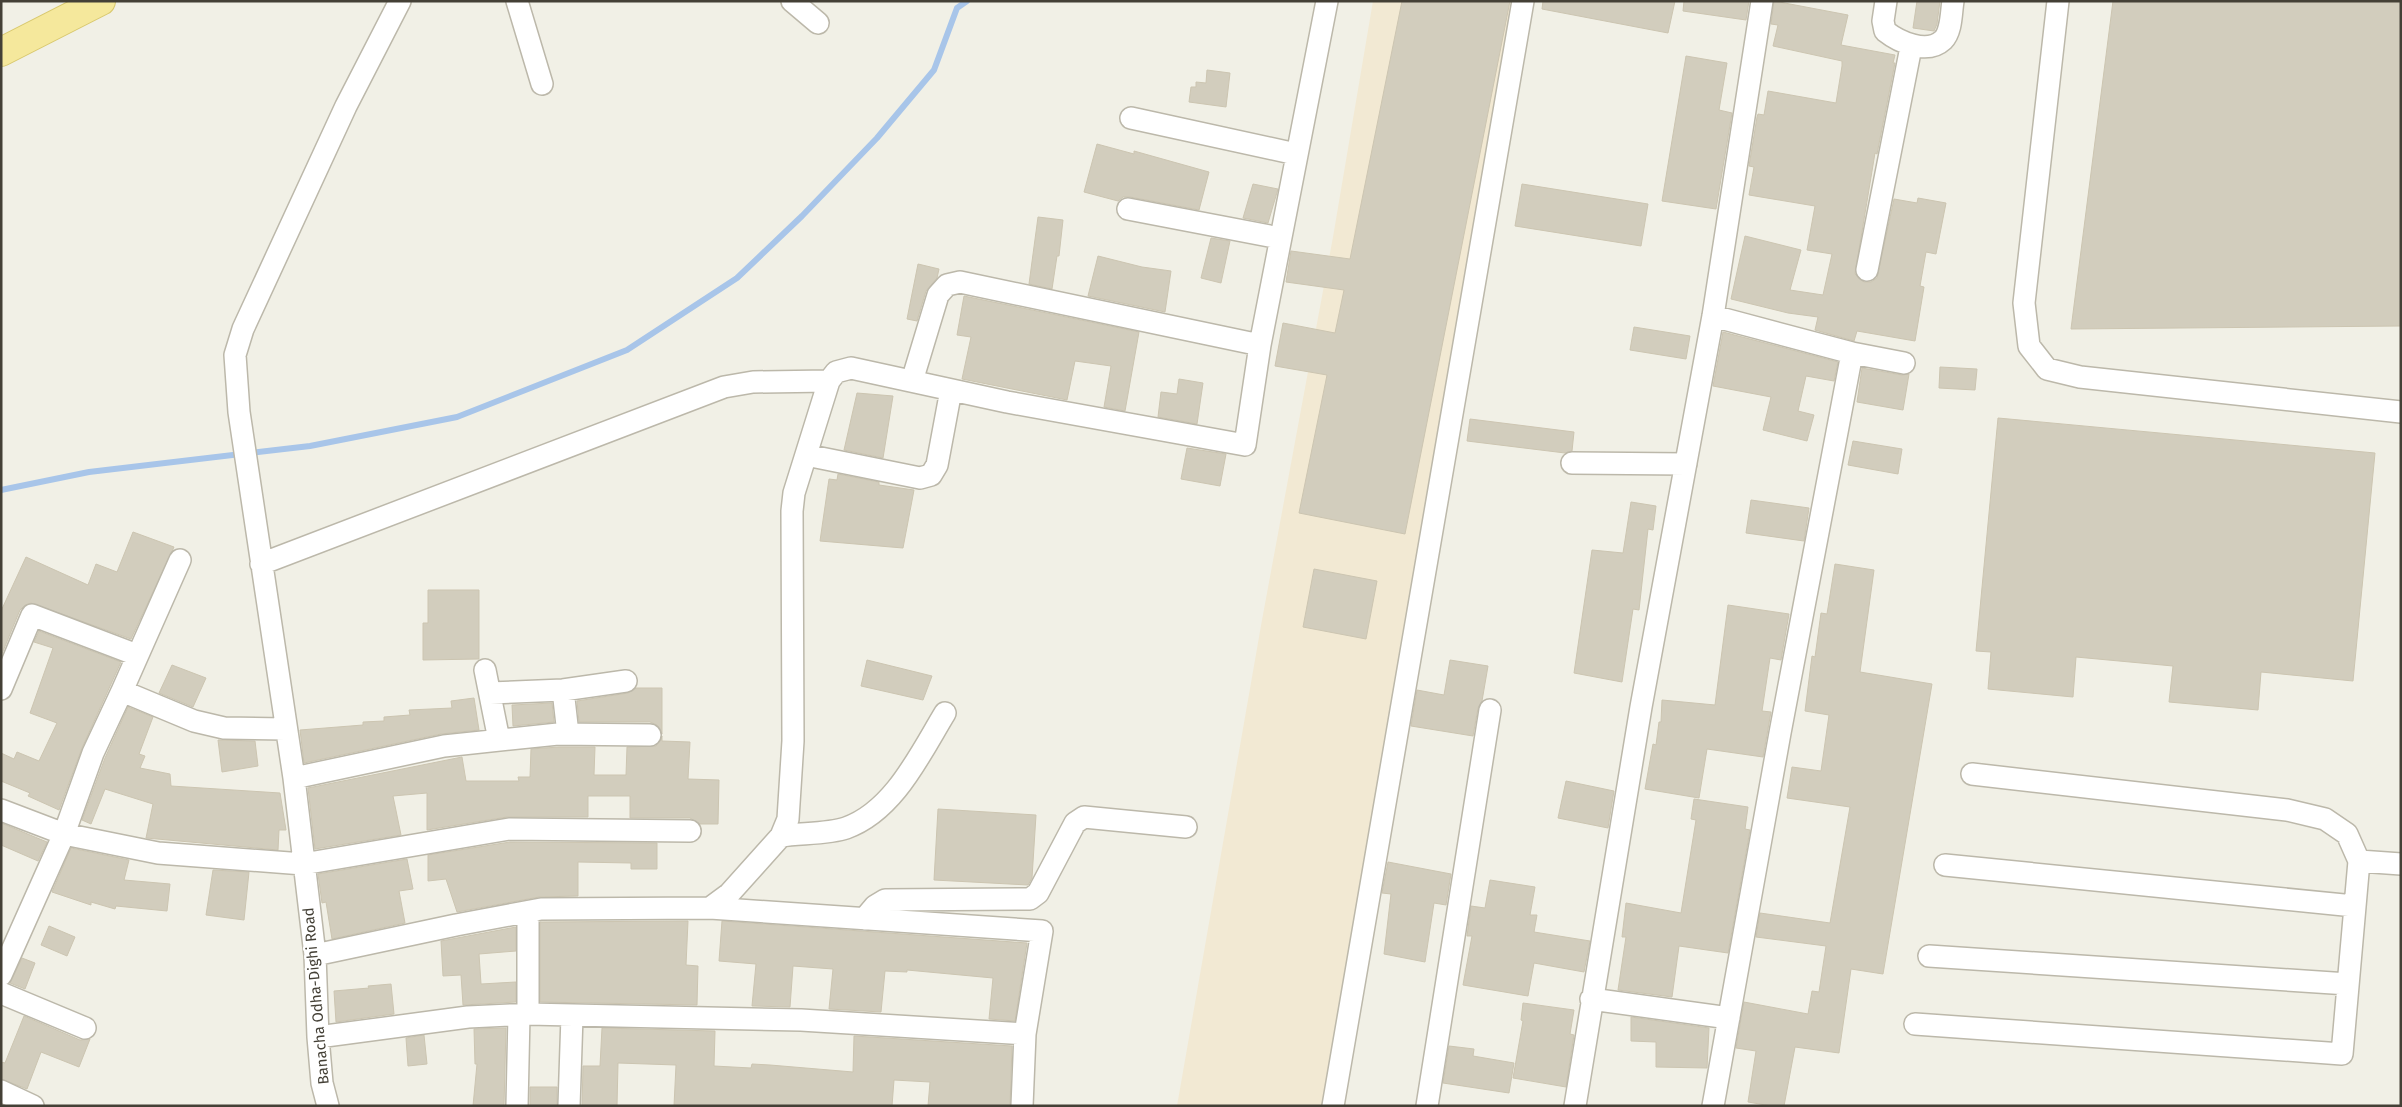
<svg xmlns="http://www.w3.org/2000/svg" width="2402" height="1107" font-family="'Fira Sans',sans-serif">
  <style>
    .commercial { fill: #f2e9d3 }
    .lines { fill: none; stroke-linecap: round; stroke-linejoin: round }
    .stream { stroke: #a8c5e9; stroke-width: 6 }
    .building { fill: #d2cdbd; stroke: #ccc5b1 }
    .minor-casing { stroke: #bcb8aa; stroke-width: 24 }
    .major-casing { stroke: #d8c86e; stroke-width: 30 }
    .minor { stroke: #fff; stroke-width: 21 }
    .major { stroke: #f5e89c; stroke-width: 28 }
    .labels { text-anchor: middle; stroke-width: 4.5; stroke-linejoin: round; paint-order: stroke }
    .street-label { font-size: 15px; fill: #444036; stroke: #fff }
  </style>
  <rect width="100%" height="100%" fill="#f1f0e6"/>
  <path class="commercial" d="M1373 1H1534L1335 1106H1177L1262 620 1333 237Z"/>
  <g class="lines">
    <path class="stream" d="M1 490 89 472 310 446 457 417 627 350 737 278 802 216 877 138 934 70 957 8 967 1"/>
  </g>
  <path class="building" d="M1402 1H1510L1405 534 1299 513 1327 375 1275 366 1283 323 1335 333 1344 290 1286 282 1291 251 1350 259Z
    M1543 1H1675L1668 33 1542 9Z
    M1684 1H1749L1746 20 1683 11Z
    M1774 1 1848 15 1841 45 1895 55 1893 63H1895L1877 154 1875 153 1855 274 1864 282H1871L1877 278 1894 199 1917 203 1918 198 1946 203 1936 254 1926 252 1920 286 1924 287 1915 341 1857 331 1854 341 1815 330 1818 317 1788 313 1731 299 1745 236 1801 250 1790 290 1823 295 1832 254 1807 250 1815 206 1749 195 1754 167 1749 166 1757 117 1758 114 1764 115 1768 91 1836 103 1842 66V61L1773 46 1778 25 1771 24Z
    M1917 1H1940L1937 24 1934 31 1913 28Z
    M2113 1H2401V326L2071 329Z
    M1686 56 1727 63 1719 110 1732 113 1716 209 1662 201Z
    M1207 70 1230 73 1226 107 1189 102 1191 87H1196V82L1206 83Z
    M1097 144 1134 154V151L1209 172 1199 210 1130 197H1123L1118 201 1084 192Z
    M1253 184 1278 189 1268 223 1243 218Z
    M1522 184 1648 204 1641 246 1515 226Z
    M1038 217 1063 220 1059 256H1057L1052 289 1029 284Z
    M1211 238 1230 241 1221 283 1201 278Z
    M1098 256 1142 267 1171 271 1165 312 1088 296Z
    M918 264 939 269 937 278 926 291 917 321 907 319Z
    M964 296 1139 332 1125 411 1104 407 1111 366 1075 361 1067 400 962 379 971 337 957 335Z
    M1634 327 1690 336 1686 359 1630 350Z
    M1723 332 1838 362 1834 381 1806 376 1798 411 1814 415 1807 441 1763 430 1771 397 1713 386Z
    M1940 367 1977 369 1975 390 1939 388Z
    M1862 368 1902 375 1909 374 1903 410 1857 402Z
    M1179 379 1203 383 1197 424 1158 417 1161 392 1177 394Z
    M857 393 893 396 883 458 844 450Z
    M1998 418 2375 453 2353 681 2261 672 2258 710 2169 702 2173 666 2076 657 2073 697 1988 689 1991 652 1976 651Z
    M1470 419 1574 432 1572 451 1565 453 1467 441Z
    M1853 441 1902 449 1898 474 1848 465Z
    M1187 448 1226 454 1220 486 1181 479Z
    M838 474 879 482V485L914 490 903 548 820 541 829 479 837 480Z
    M1751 500 1809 508 1804 541 1746 533Z
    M1631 502 1656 506 1653 530 1648 529 1639 610 1633 609 1622 682 1574 673 1592 550 1623 553Z
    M133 532 174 547 131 639 31 603 25 605 20 610 1 656V611L26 557 88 585 96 564 117 572Z
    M1835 564 1874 570 1860 672 1932 684 1883 974 1851 969 1839 1053 1795 1047 1784 1106H1771L1748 1102 1756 1051 1736 1048 1744 1002 1808 1014 1812 991 1819 992 1826 946 1756 937 1760 913 1830 923 1850 807 1787 798 1792 767 1821 771 1829 715 1805 711 1812 656 1815 657 1821 613 1827 614Z
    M1314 569 1377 581 1366 639 1303 627Z
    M428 590H479V659L423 660V623H428Z
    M1728 605 1789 614 1781 660 1770 658 1762 711 1771 712 1763 757 1707 749 1699 798 1645 789 1653 744 1656 745 1659 722H1661L1662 700 1715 705Z
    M39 631 121 662 82 748 59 810 28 796 30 793 1 781V753L14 759 17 752 39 761 57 723 30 713 53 648 34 642Z
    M867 660 932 676 923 700 861 686Z
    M1450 660 1488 666 1482 701 1478 708 1473 736 1411 726 1417 690 1444 695Z
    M172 665 206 678 193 707 159 693Z
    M636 688H662V734L657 725 650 722H579L577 701 628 693Z
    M474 698 479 730 441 734 304 763 300 730 363 725V722L384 721V717L410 715 409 710 452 708 451 701Z
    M552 703 554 722 513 726 512 705Z
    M128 707 153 717 139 754 145 756 140 768 170 774 171 786 280 793 286 830H279L278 850 146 838 153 804 105 789 91 824 82 820 105 758Z
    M662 736V741L690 742 688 779 719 780 718 824H700L690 818H630V796H588V817H507L427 830V793L393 796 401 835 315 849 308 788 462 757 466 781H519L518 777H530L531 749 559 747H595L594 775H626L627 747 656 746Z
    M218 740 255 741 258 766 222 772Z
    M1566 781 1614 791 1608 828 1558 818Z
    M1694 799 1748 807 1745 829 1750 830 1728 953 1679 946 1672 997 1618 990 1626 937H1622L1626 903 1681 913 1696 820 1691 819Z
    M938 809 1036 815 1032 878 1028 885 934 880Z
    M1 823 47 842 38 861 1 845Z
    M510 842 657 843V869H631V863L578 862V896L539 897 457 912 446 879 428 881V855Z
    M71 848 129 860 124 880 170 884 167 911 116 906 115 909 91 902V905L52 892Z
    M407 859 413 889 399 891 405 923 332 939 326 902 322 903 318 874Z
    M1388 862 1451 874 1446 905 1434 903 1425 962 1384 954 1391 894 1382 893Z
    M213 870 249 872 244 920 206 915Z
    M1490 880 1535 887 1530 915H1537L1534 932 1590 941 1584 972 1534 963 1528 996 1463 985 1472 936H1467L1471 906 1485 908Z
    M688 921 686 965 698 966 697 1005 540 1002V922Z
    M722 921 1027 943 1015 1021 989 1019 993 978 907 970V972L885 971 881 1012 829 1009 833 969 793 966 790 1007 752 1006 756 964 719 961Z
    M49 926 75 937 67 956 41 945Z
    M516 927V951L479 954 481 984 516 982V1002L463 1005 461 975 443 976 441 941Z
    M22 958 35 963 25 989 10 983Z
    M391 984 394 1014 336 1022 334 991 369 988 368 986Z
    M1523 1003 1574 1010 1570 1034 1574 1035 1566 1087 1513 1078 1523 1021 1521 1020Z
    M24 1016 80 1040 90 1039 79 1067 41 1052 27 1089 1 1079V1062L5 1063Z
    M1631 1017 1709 1028 1707 1068 1656 1067V1042L1631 1041Z
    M506 1028 504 1106H473L477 1064H475L474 1029Z
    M602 1028 715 1031 714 1066 751 1068 752 1064 770 1065 853 1072 854 1036 1012 1046 1010 1106H928L930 1082 894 1080 892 1106H674L676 1065 618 1063 617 1106H582L583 1066H600Z
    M424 1035 427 1064 408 1066 406 1038Z
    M1449 1046 1474 1049 1473 1056 1514 1063 1509 1093 1443 1083Z
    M530 1087H557V1106H530Z"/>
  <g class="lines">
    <g class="minor-casing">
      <path id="minor" d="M517 1 542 84
        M792 1 818 23
        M1886 1 1883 21 1885 31C1899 42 1927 55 1943 40 1952 31 1951 12 1953 1
        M2058 1 2024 303 2029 346 2047 369 2080 377 2401 412
        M1131 118 1296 154
        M1128 209 1280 238
        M1867 270 1911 47
        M1713 316 1852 353 1904 363
        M912 381 938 295 947 285 960 282 1260 345
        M806 455 920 478 931 475 937 465 951 390
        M1572 463 1686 464
        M261 564 724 387 753 382 829 381
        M485 670 499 740
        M1 689 32 615 137 655
        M563 690 568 734
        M122 691 180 560
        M490 693 563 690 626 681
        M294 778 444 746 558 734 650 735
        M1 810 64 834 158 853 303 864 509 829 690 831
        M781 836C800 833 829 834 846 828 894 811 920 754 945 713
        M2359 861 2401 864
        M1945 865 2354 906
        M710 908 729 894 781 836 788 819 793 741 792 511 794 493 829 381 836 372 851 368 1007 402 1245 445 1260 345 1327 1
        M528 912V1014
        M864 919 875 906 885 900 1030 899 1038 893 1075 823 1084 817 1186 827
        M315 955 456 925 541 909 710 908 1042 931 1025 1034 801 1020 528 1014 468 1017 318 1037
        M1929 956 2348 984
        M1 975 64 834 93 753 122 691 194 721 224 728 285 729
        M1 993 85 1028
        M1591 999 1729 1018
        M1915 1024 2342 1054 2359 861 2347 834 2325 819 2287 810 1972 774
        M1 1091 33 1106
        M328 1106 322 1083 318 1037 315 955 294 778 239 412 235 355 243 329 346 106 400 1
        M517 1106 519 1015
        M569 1106 572 1016
        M1022 1106 1025 1034
        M1333 1106 1523 1
        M1427 1106 1490 710
        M1575 1106 1641 707 1713 316 1762 1
        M1713 1106 1780 733 1852 353"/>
    </g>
    <g class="major-casing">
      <path id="major" d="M1 52 101 1"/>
    </g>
    <use href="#minor" class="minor"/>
    <use href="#major" class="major"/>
  </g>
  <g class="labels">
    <g class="street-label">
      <text transform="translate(316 996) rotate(-95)" y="5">Banacha Odha-Dighi Road</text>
    </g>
  </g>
  <rect width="2402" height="1107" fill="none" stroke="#444036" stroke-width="5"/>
</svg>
